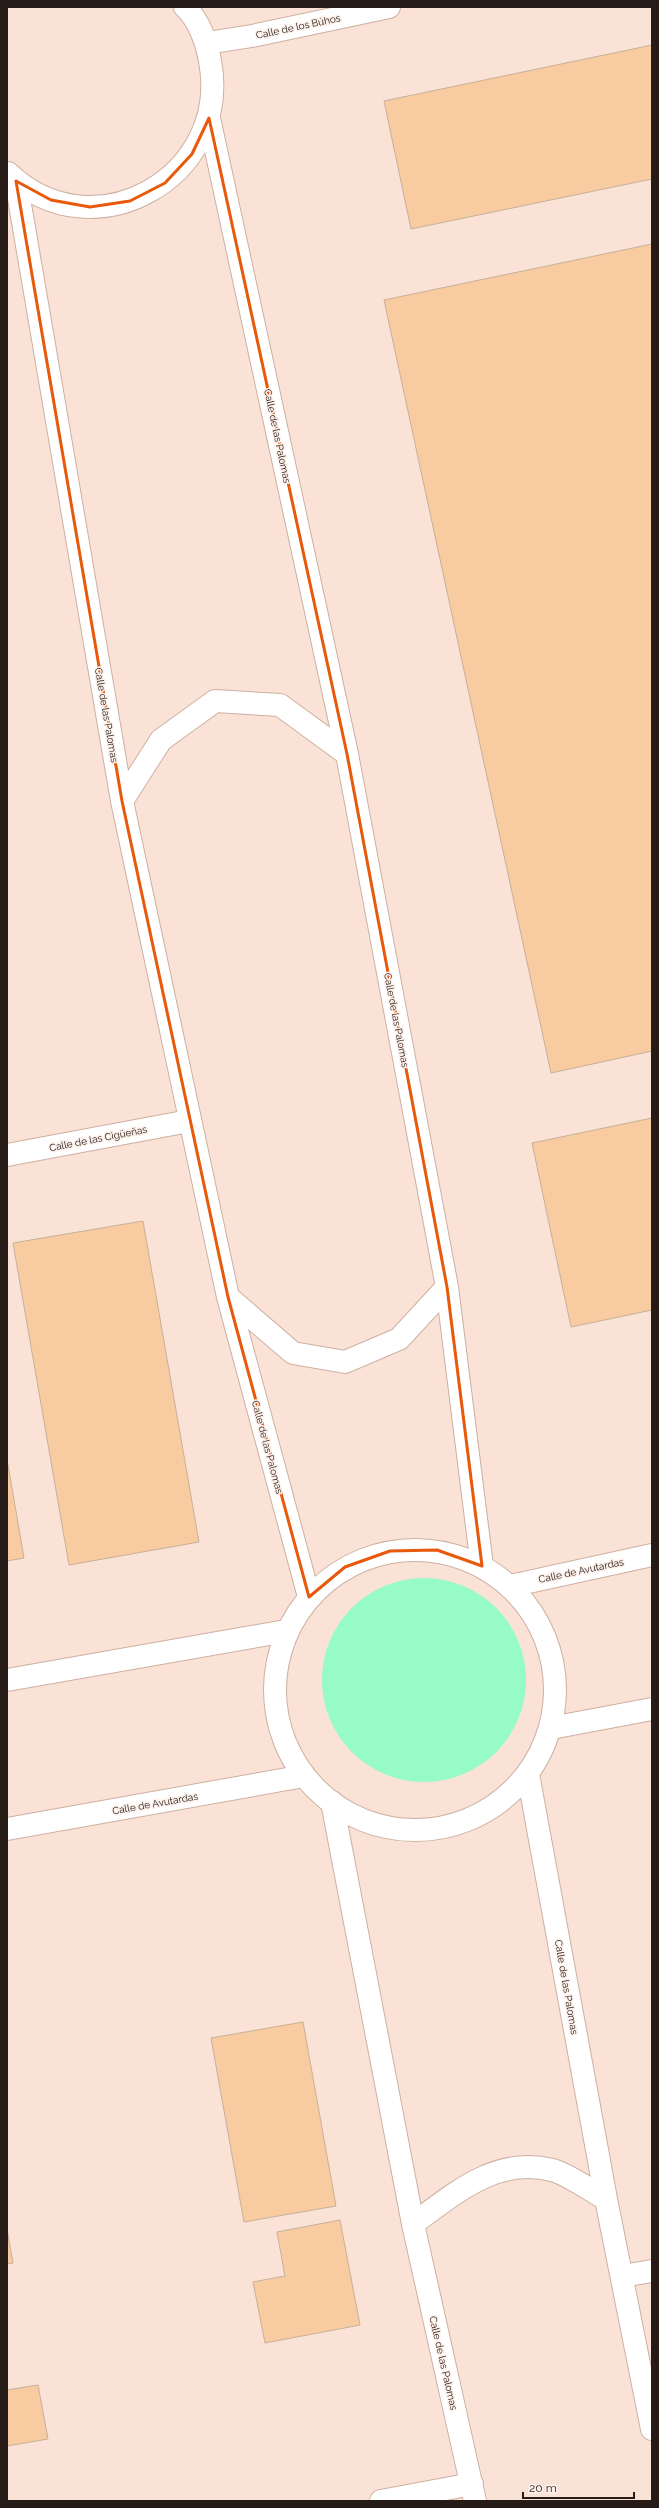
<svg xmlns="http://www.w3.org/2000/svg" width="659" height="2508" font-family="Raleway,sans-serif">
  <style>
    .built { fill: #fae2d6 }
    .green { fill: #96fbc7 }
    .building { fill: #f8cca0; stroke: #c7b099 }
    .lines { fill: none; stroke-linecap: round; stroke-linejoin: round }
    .street-casing { stroke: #ceb0a1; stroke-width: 24 }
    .secondary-casing { stroke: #ceb0a1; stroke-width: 24 }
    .street { stroke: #fff; stroke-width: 22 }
    .secondary { stroke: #fff; stroke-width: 22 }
    .marked { fill: none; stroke: #e8590c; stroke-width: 3; stroke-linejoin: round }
    .labels { text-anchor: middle; stroke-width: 3; stroke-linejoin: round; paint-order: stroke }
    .street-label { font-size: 10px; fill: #261b16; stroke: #fdf0ea }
  </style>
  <rect width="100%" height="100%" fill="#fdf0ea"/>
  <path class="built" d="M7 7H652V2501H7Z"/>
  <path class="green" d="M322 1680a102 102 0 1 1 204 0a102 102 0 1 1-204 0Z"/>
  <path class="building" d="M652 45V179L411 229 384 101Z
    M652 244V1051L551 1073 384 300Z
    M652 1118V1310L571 1327 532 1143Z
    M143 1221 199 1542 69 1565 13 1243Z
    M7 1459 24 1558 7 1561Z
    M303 2022 336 2206 244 2222 211 2038Z
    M340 2220 360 2325 265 2343 253 2282 285 2276 277 2232Z
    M7 2229 13 2263 7 2264Z
    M38 2385 48 2439 7 2446V2390Z"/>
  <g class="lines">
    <g class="street-casing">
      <path id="street" d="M207 43 252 36 389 7
        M7 1155 189 1121
        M275 1690a140 140 0 1 1 280 0a140 140 0 1 1-280 0Z
        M510 1586 652 1555
        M7 1680 286 1631
        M551 1728 652 1709
        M528 1774 606 2199 652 2429
        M332 1802 413 2224 475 2501
        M7 1829 304 1776
        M413 2224C454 2194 496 2156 552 2170 568 2174 591 2191 606 2199
        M622 2276 652 2271
        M381 2501 472 2484"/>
    </g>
    <g class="secondary-casing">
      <path id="secondary" d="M209 118 347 754 447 1287 482 1566
        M8 173C93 255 232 177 210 61 207 43 199 20 185 7
        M16 181 122 801 228 1297 309 1597
        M122 801 161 740 215 701 280 705 347 754
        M228 1297 293 1353 345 1362 399 1339 447 1287"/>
    </g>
    <use href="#street" class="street"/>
    <use href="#secondary" class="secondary"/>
  </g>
  <path class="marked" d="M209 118 347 754 447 1287 482 1566 437 1550 390 1551 345 1567 309 1597 228 1297 122 801 16 181 51 200 90 207 130 201 165 183 192 154Z"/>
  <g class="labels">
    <g class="street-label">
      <text transform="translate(298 26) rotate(-12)" y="4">Calle de los Búhos</text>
      <text transform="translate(278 436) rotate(78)" y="4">Calle de las Palomas</text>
      <text transform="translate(107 715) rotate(80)" y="4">Calle de las Palomas</text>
      <text transform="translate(397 1020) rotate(79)" y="4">Calle de las Palomas</text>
      <text transform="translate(98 1138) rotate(-11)" y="4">Calle de las Cigüeñas</text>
      <text transform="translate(268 1447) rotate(75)" y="4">Calle de las Palomas</text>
      <text transform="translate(581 1570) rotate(-12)" y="4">Calle de Avutardas</text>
      <text transform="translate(155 1803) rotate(-10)" y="4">Calle de Avutardas</text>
      <text transform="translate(567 1987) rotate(80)" y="4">Calle de las Palomas</text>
      <text transform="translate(444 2363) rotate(77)" y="4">Calle de las Palomas</text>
    </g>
  </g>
  <rect width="659" height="2508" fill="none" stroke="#261b16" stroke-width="16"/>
  <path d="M523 2492v6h111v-6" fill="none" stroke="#261b16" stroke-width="2"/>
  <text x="529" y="2492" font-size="12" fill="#261b16" stroke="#fdf0ea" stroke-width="3" paint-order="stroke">20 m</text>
</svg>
